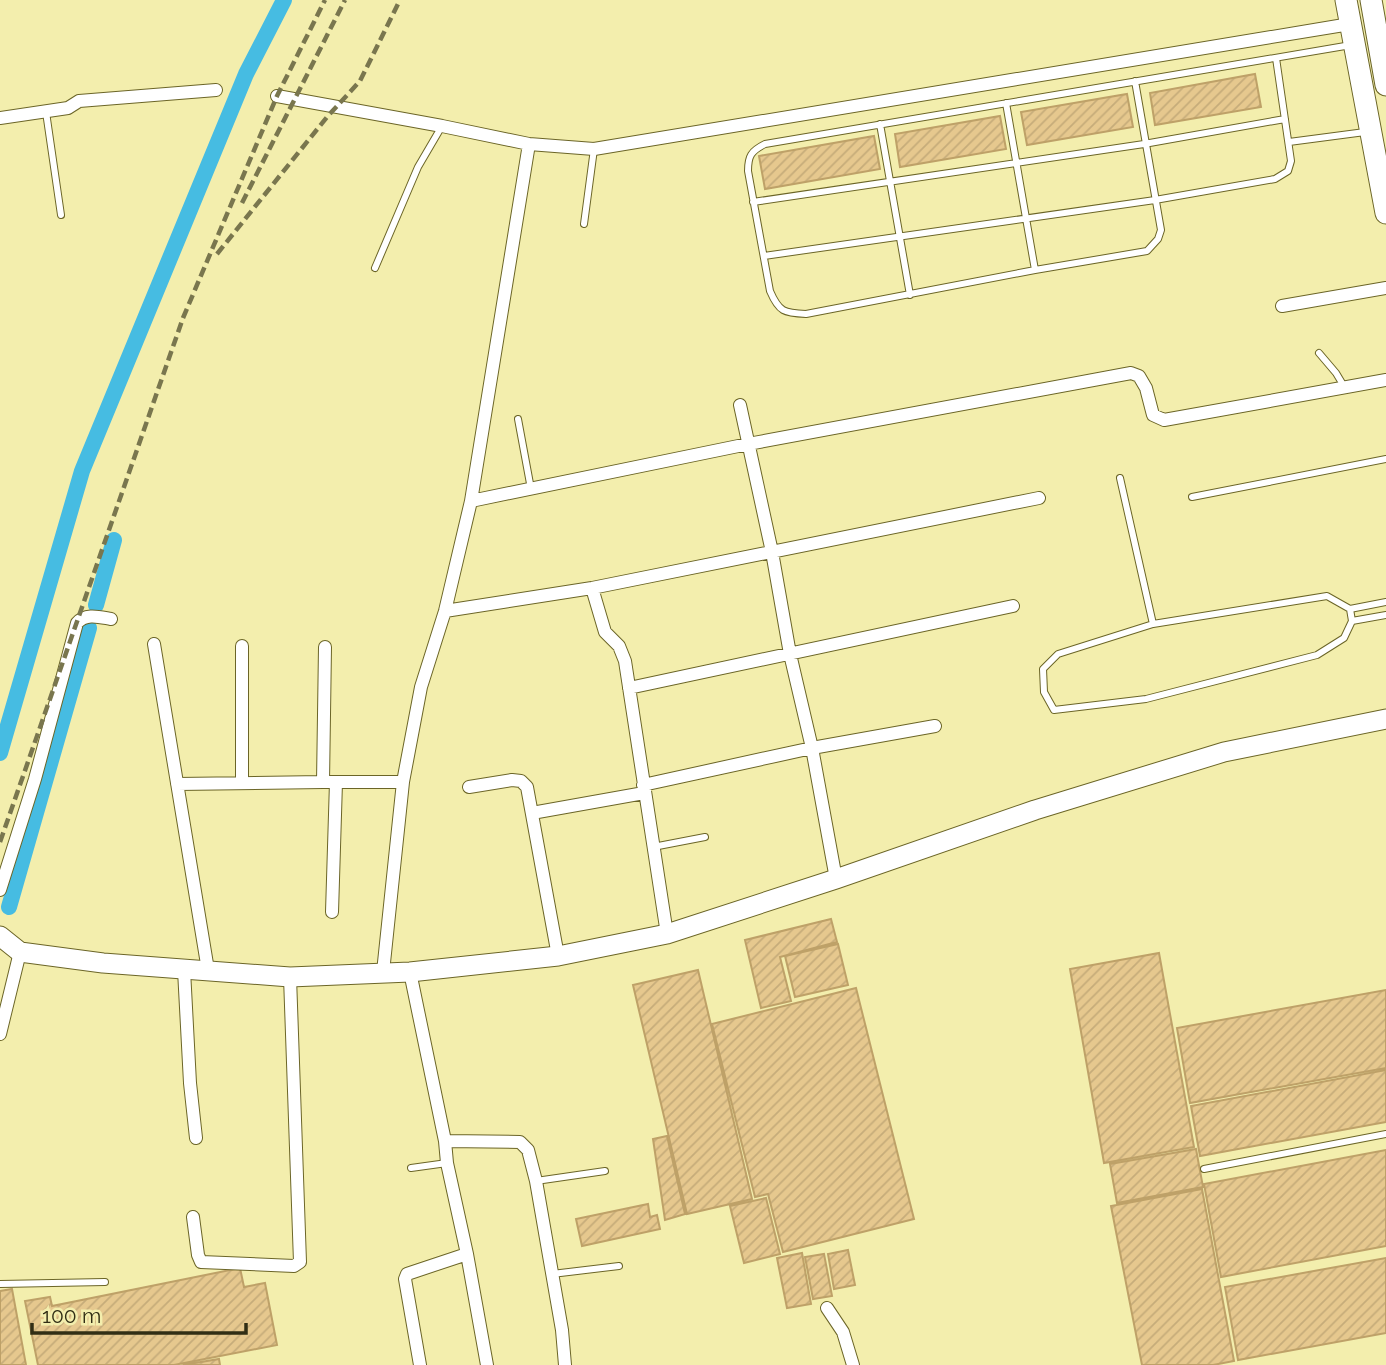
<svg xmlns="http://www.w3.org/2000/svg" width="1386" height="1365" font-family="Raleway,sans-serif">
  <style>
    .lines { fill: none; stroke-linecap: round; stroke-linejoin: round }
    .canal { stroke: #46bce2; stroke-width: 16 }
    .building { fill: url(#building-hatch); stroke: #bea168; stroke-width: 2 }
    .lane-casing { stroke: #6b6527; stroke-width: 8 }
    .street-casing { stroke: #6b6527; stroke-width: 14 }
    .secondary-casing { stroke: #6b6527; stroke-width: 21 }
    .primary-casing { stroke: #6b6527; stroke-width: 23 }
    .lane { stroke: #fff; stroke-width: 6 }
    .street { stroke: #fff; stroke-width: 12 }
    .secondary { stroke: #fff; stroke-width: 19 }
    .primary { stroke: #fff; stroke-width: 21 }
    .rail { stroke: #79764e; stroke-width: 4.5; stroke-dasharray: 10 5; stroke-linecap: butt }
  </style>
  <defs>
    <pattern id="building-hatch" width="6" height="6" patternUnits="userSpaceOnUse" patternTransform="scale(1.75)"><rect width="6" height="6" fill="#e6c88e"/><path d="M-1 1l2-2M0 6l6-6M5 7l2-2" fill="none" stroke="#c6ac7a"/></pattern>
  </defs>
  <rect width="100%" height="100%" fill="#f3eead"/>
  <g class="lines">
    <path class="canal" d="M96 605 114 540
      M0 753 82 471 246 74 284 0
      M9 907 89 628"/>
  </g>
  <path class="building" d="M1255 74 1261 107 1155 125 1150 93Z
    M1127 94 1133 127 1027 145 1021 112Z
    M1000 116 1006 149 900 167 895 134Z
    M874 136 880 169 765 189 759 156Z
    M831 919 837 942 780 957 791 1001 761 1008 745 940Z
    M838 944 848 985 795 997 785 956Z
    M1159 953 1194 1147 1104 1163 1070 969Z
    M698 970 752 1199 687 1214 633 985Z
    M856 988 914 1219 783 1252 768 1194 755 1197 712 1024Z
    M1386 990V1068L1190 1103 1177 1028Z
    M1386 1070V1122L1200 1156 1191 1106Z
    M667 1136 685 1214 665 1220 653 1139Z
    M1196 1149 1203 1187 1117 1203 1110 1164Z
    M1386 1150V1246L1221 1277 1204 1184Z
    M1202 1189 1234 1361 1213 1365H1142L1111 1206Z
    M766 1198 780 1254 744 1263 730 1206Z
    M648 1204 650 1217 657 1215 660 1229 582 1246 576 1219Z
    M848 1250 855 1285 834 1289 828 1254Z
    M802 1253 811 1304 787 1308 777 1258Z
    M824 1254 832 1296 813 1299 805 1257Z
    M1386 1258V1333L1238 1360 1225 1287Z
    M240 1268 244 1287 265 1283 277 1345 174 1365H38L25 1301 50 1297 52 1306Z
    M12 1289 26 1365H0V1291Z
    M219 1359 220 1365H183Z"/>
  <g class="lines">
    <g class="lane-casing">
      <path id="lane" d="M1135 81 1161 230 1158 239 1147 251 1035 270 806 314C784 313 779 312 770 291L748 171C748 156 751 151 765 144L1351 45
        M1006 103 1035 270
        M46 112 61 215
        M880 124 910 295
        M1289 142 1365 132
        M753 202 1144 144 1285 119
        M584 224 594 149
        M764 256 1155 200 1275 179 1288 171 1291 161 1276 58
        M375 268 418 167 442 126
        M1319 353 1336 373 1345 388
        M518 419 531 489
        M1120 478 1153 624
        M1192 497 1386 459
        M1350 609 1352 621 1344 638 1317 655 1146 699 1054 710 1044 692 1043 669 1058 654 1153 624 1327 596 1350 609 1386 602
        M1352 621 1386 615
        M653 847 705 837
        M411 1168 447 1163
        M1204 1169 1386 1134
        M536 1181 605 1171
        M552 1274 619 1266
        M0 1284 105 1282"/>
    </g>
    <g class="street-casing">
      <path id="street" d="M277 96 442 126 529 144 594 149 1350 24
        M0 118 68 108 79 101 216 90
        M1282 306 1386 288
        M740 405 772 552 790 654 812 748 836 879
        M471 501 748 444 1131 373 1139 376 1146 388 1153 415 1164 420 1386 380
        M592 588 605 632 619 646 625 661 667 934
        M445 611 592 588 1039 498
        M154 644 208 970
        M325 647 323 782H403
        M629 688 1013 606
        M242 782V646
        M177 784 323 782
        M643 785 812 748 935 726
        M469 787 512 780 521 781 527 787 558 956
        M532 813 644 793
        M0 890 35 779 77 623C86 613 99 617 111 619
        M332 912 336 782
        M184 970 190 1083 196 1138
        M383 972 403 782 421 687 445 611 471 501 529 144
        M410 972 445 1141 447 1163 467 1254 487 1365
        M0 1034 20 952
        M445 1141 520 1142 528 1150 536 1181 562 1330 565 1365
        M193 1217 198 1255 201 1262 294 1266 300 1262 290 977
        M827 1308 843 1332 853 1365
        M420 1365 405 1279 407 1274 467 1254"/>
    </g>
    <g class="secondary-casing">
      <path id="secondary" d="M0 936 20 952 103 963 290 977 410 972 558 956 667 934 836 879 1035 810 1224 752 1386 719"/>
    </g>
    <g class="primary-casing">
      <path id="primary" d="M1346 0 1386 213
        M1371 0 1386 85"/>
    </g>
    <use href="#lane" class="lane"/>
    <use href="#street" class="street"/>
    <use href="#secondary" class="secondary"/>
    <use href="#primary" class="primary"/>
    <path class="rail" d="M242 203 345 0
      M217 254 327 117 360 81 400 0
      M0 842 183 318 277 96 325 0"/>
  </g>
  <path d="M32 1323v10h214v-10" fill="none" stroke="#312e15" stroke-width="3.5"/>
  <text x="42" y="1323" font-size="21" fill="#312e15" stroke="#f3eead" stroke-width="5" paint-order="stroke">100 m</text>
</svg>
